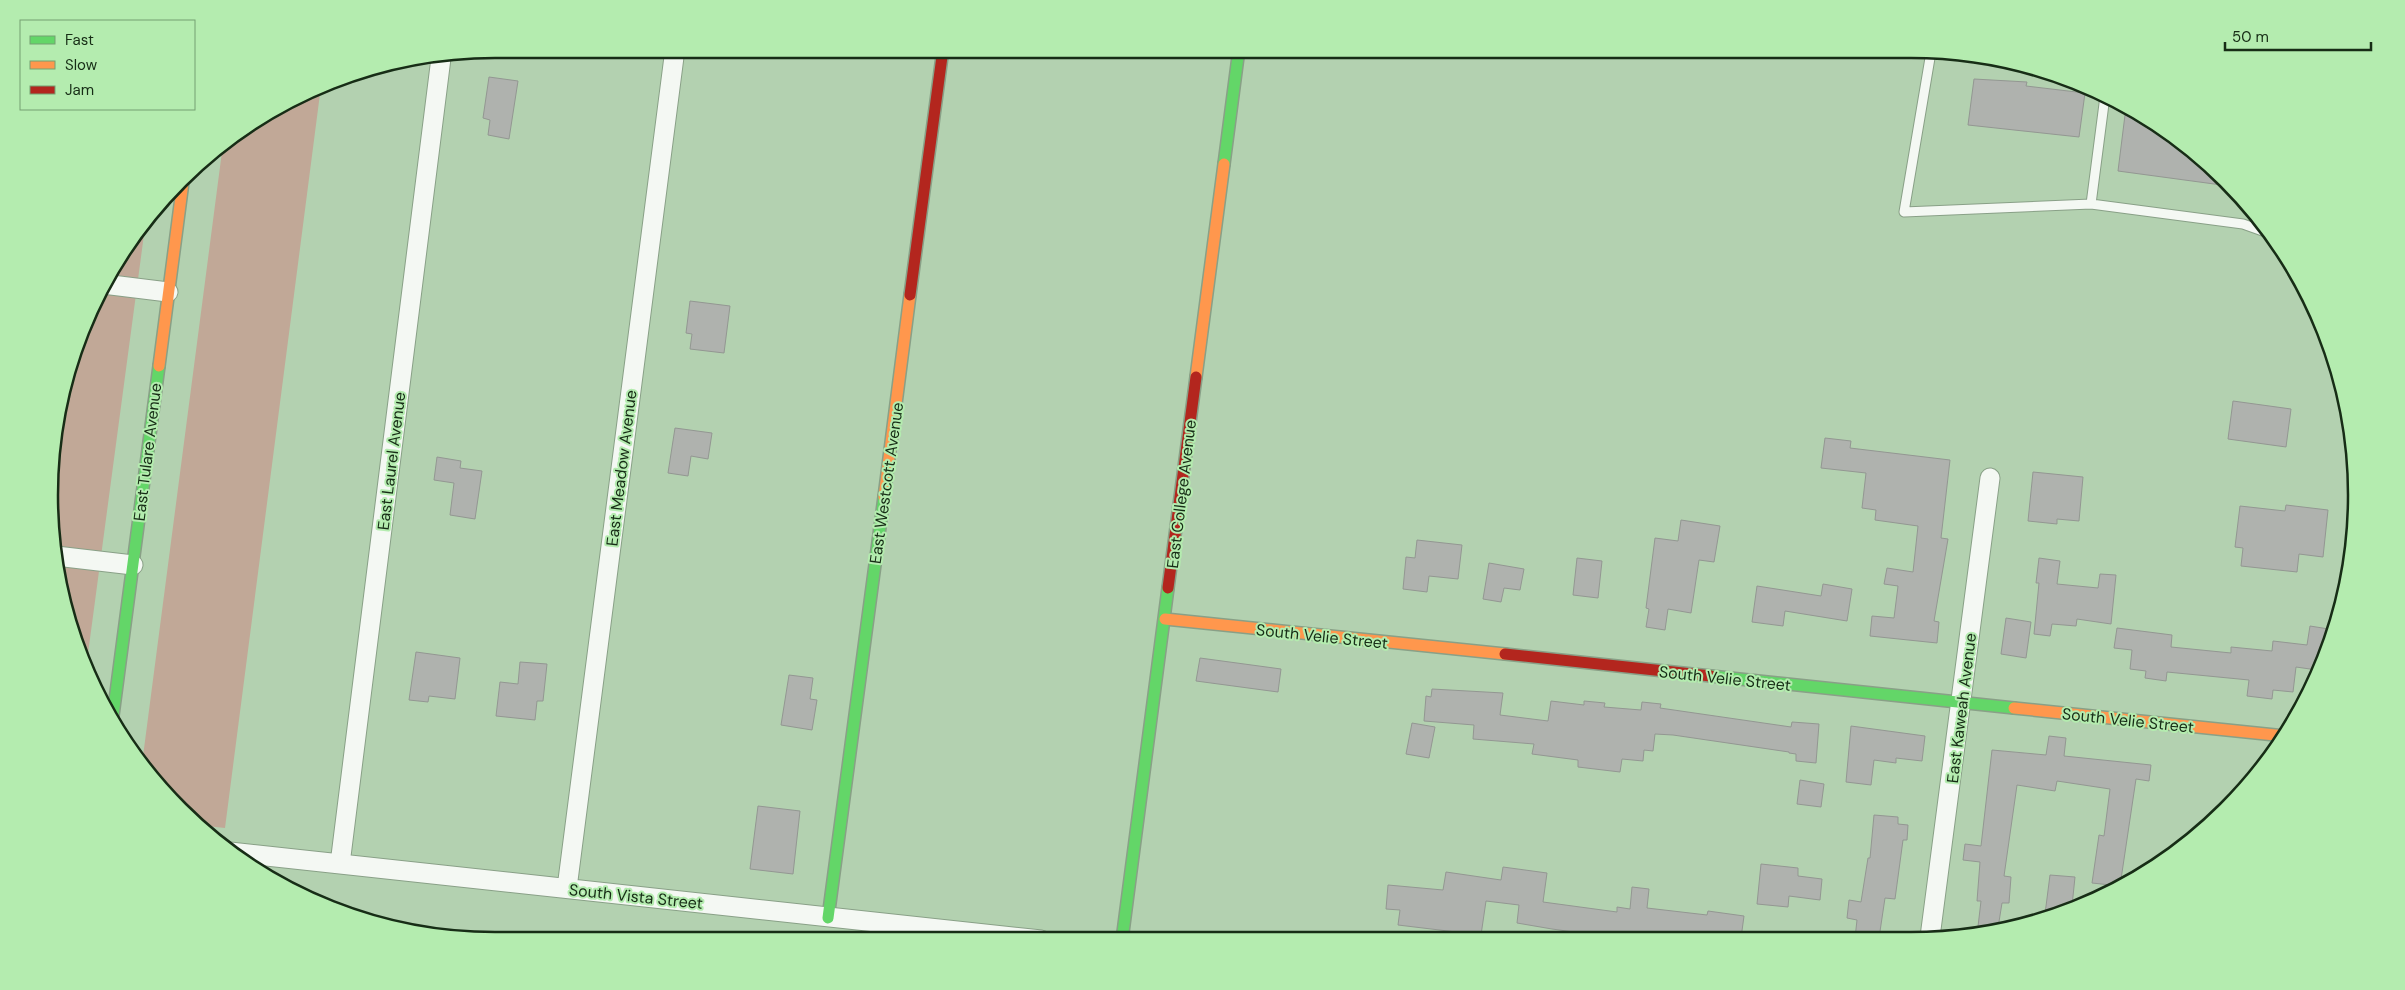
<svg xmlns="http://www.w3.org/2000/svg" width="2405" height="990" font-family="'DM Sans',sans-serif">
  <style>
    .green { fill: #c1a897 }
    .building { fill: #afb2ae; stroke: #939792 }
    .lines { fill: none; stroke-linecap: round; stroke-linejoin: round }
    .lane-casing { stroke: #89a087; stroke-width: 11 }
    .street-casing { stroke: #89a087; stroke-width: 21 }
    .fast-casing { stroke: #89a087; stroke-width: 14 }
    .slow-casing { stroke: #89a087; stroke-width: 14 }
    .jam-casing { stroke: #89a087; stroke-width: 14 }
    .lane { stroke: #f4f8f3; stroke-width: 9 }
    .street { stroke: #f4f8f3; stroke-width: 19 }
    .fast { stroke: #63d668; stroke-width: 11 }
    .slow { stroke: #ff974d; stroke-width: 11 }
    .jam { stroke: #b3261e; stroke-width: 11 }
    .labels { text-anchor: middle; stroke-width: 4; stroke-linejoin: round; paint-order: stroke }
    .street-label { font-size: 16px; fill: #172d16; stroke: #b4ecaf }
    .rim { fill: none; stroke: #172d16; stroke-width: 2.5 }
  </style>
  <rect width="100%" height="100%" fill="#b3d1b0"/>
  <path class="green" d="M321 86 225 828 197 825 159 789 142 764 223 144 272 108Z
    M145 227 87 661 57 582 53 436 73 351 108 272Z"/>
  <path class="building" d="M489 77 518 81 509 139 488 135 490 120 483 118Z
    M1974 79 2027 82 2026 86 2085 93 2079 137 1968 125Z
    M2125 115 2145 117 2204 159 2229 186 2118 171Z
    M690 301 730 306 724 353 690 349 692 334 686 333Z
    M2233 401 2291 409 2286 447 2228 439Z
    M675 428 712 433 708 459 691 456 688 476 668 473Z
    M1825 438 1851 441 1850 448 1950 460 1941 538 1948 539 1934 621 1939 622 1937 643 1870 636 1872 616 1894 618 1898 586 1884 584 1887 568 1913 572 1918 526 1875 520 1876 510 1862 508 1866 473 1821 468Z
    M437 457 461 461 460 468 482 471 475 519 450 515 454 483 434 480Z
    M2033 472 2083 477 2079 521 2057 519V524L2028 521Z
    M2286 505 2328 510 2323 557 2299 554 2297 572 2241 566 2243 548 2235 547 2240 506 2285 511Z
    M1681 520 1720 526 1714 562 1699 560 1691 613 1668 609 1665 630 1646 627 1649 609 1646 608 1655 538 1678 541Z
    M1417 540 1462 545 1458 579 1429 576 1427 592 1403 589 1406 557 1415 558Z
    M1577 558 1602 561 1598 598 1573 595Z
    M2039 558 2060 561 2057 584 2098 588 2100 574 2116 575 2111 624 2077 619 2076 626 2052 624 2050 636 2034 634 2039 583H2036Z
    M1489 563 1524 569 1520 590 1504 588 1501 602 1483 599Z
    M1823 584 1852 589 1847 621 1785 611 1783 626 1752 622 1757 586 1821 596Z
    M2006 618 2031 622 2026 658 2001 654Z
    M2310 626 2335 630 2317 670 2296 667 2293 692 2273 690 2272 699 2247 696 2249 680 2167 672 2166 681 2145 678 2146 671 2130 669 2132 650 2114 648 2117 628 2172 635 2171 647 2231 653V647L2272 651 2273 641 2307 645Z
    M416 652 460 658 455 699 429 696 428 702 409 700Z
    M1200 658 1281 669 1278 692 1196 681Z
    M520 662 547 664 543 701H537L535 720 496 716 500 682 518 684Z
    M789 675 813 678 810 699 817 700 812 730 781 725Z
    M1432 689 1503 693 1500 715 1548 721 1551 701 1584 705V701L1605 703 1604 707 1641 710 1642 702 1661 704 1660 708 1791 727 1792 722 1819 724 1816 763 1796 761V754L1789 753V752L1673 735 1655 734 1653 751 1644 750 1643 761 1622 759 1620 772 1578 767V760L1532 754 1534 744 1473 739 1474 725 1424 721 1426 696 1431 697Z
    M1412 723 1435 727 1429 758 1406 754Z
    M1851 726 1925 736 1922 761 1896 758V763L1874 760 1871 785 1846 782Z
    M2049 736 2066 738 2064 756 2151 765 2149 781 2136 779 2120 886 2092 883 2099 835 2104 836 2110 789 2057 781 2055 791 2017 785 2004 876 2011 877 2009 903H2002L1998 928 1977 935 1981 901H1977L1980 862 1963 860 1965 844 1981 846 1992 750 2046 755Z
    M1800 780 1824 784 1821 807 1797 804Z
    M758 806 800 811 793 874 750 869Z
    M1874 815 1898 817V824L1908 825 1907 840H1903L1895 899 1885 898 1879 938H1855L1857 920 1847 918 1849 900 1861 902 1868 858H1870Z
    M1761 864 1798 868V876L1822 879 1820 900 1789 896 1788 907 1757 904Z
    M1503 867 1547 873 1543 902 1617 912V907L1630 909 1632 887 1649 889 1647 908 1707 915 1708 911 1744 916 1741 938H1618L1552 929 1517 923 1519 905 1486 901 1481 935 1398 925 1400 910 1386 909 1388 885 1443 890 1446 872 1501 880Z
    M2050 875 2075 877 2072 906 2045 914Z"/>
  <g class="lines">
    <g class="lane-casing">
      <path id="lane" d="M1931 52 1904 212 2091 204 2243 224 2271 234
        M2091 204 2105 96"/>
    </g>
    <g class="street-casing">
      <path id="street" d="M103 284 168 292
        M56 556 133 565
        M230 852 1041 940
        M340 864 441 58
        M567 888 675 49
        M1930 937 1990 478"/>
    </g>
    <g class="fast-casing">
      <path id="fast" d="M1224 164 1239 49
        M1711 676 2014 708
        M112 723 159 366
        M828 918 884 497
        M1122 940 1168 588"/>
    </g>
    <g class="slow-casing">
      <path id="slow" d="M159 366 183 182
        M1196 377 1224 164
        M884 497 910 295
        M1165 619 1505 654
        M2014 708 2285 736"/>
    </g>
    <g class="jam-casing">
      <path id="jam" d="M910 295 943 49
        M1168 588 1196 377
        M1505 654 1711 676"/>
    </g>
    <use href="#lane" class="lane"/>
    <use href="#street" class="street"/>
    <use href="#fast" class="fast"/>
    <use href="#slow" class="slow"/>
    <use href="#jam" class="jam"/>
  </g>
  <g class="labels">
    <g class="street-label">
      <text transform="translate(147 452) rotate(-83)" y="6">East Tulare Avenue</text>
      <text transform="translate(391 461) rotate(-83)" y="6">East Laurel Avenue</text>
      <text transform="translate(621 468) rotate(-83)" y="6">East Meadow Avenue</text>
      <text transform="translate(886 483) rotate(-82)" y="6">East Westcott Avenue</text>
      <text transform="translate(1181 494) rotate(-83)" y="6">East College Avenue</text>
      <text transform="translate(1322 636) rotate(6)" y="6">South Velie Street</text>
      <text transform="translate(1725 678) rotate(6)" y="6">South Velie Street</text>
      <text transform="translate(1961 708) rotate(-83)" y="6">East Kaweah Avenue</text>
      <text transform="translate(2128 720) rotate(6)" y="6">South Velie Street</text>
      <text transform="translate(636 896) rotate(6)" y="6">South Vista Street</text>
    </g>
  </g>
  <path d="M0 0H2405V990H0ZM495 58H1911A437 437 0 0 1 2348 495V495A437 437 0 0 1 1911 932H495A437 437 0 0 1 58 495V495A437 437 0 0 1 495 58Z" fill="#b4ecaf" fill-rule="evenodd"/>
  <path class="rim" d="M495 58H1911A437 437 0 0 1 2348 495V495A437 437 0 0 1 1911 932H495A437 437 0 0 1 58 495V495A437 437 0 0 1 495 58Z"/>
  <rect x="20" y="20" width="175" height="90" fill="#b4ecaf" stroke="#75a072"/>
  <rect x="30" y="36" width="25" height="8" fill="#63d668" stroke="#75a072"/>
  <text x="65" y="45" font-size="15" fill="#172d16">Fast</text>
  <rect x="30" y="61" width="25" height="8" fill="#ff974d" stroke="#75a072"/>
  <text x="65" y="70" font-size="15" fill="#172d16">Slow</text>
  <rect x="30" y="86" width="25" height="8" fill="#b3261e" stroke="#75a072"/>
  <text x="65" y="95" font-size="15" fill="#172d16">Jam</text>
  <path d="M2225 42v8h146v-8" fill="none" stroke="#172d16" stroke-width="2.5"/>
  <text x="2232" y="42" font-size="15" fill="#172d16" stroke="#b4ecaf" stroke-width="4" paint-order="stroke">50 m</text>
</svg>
